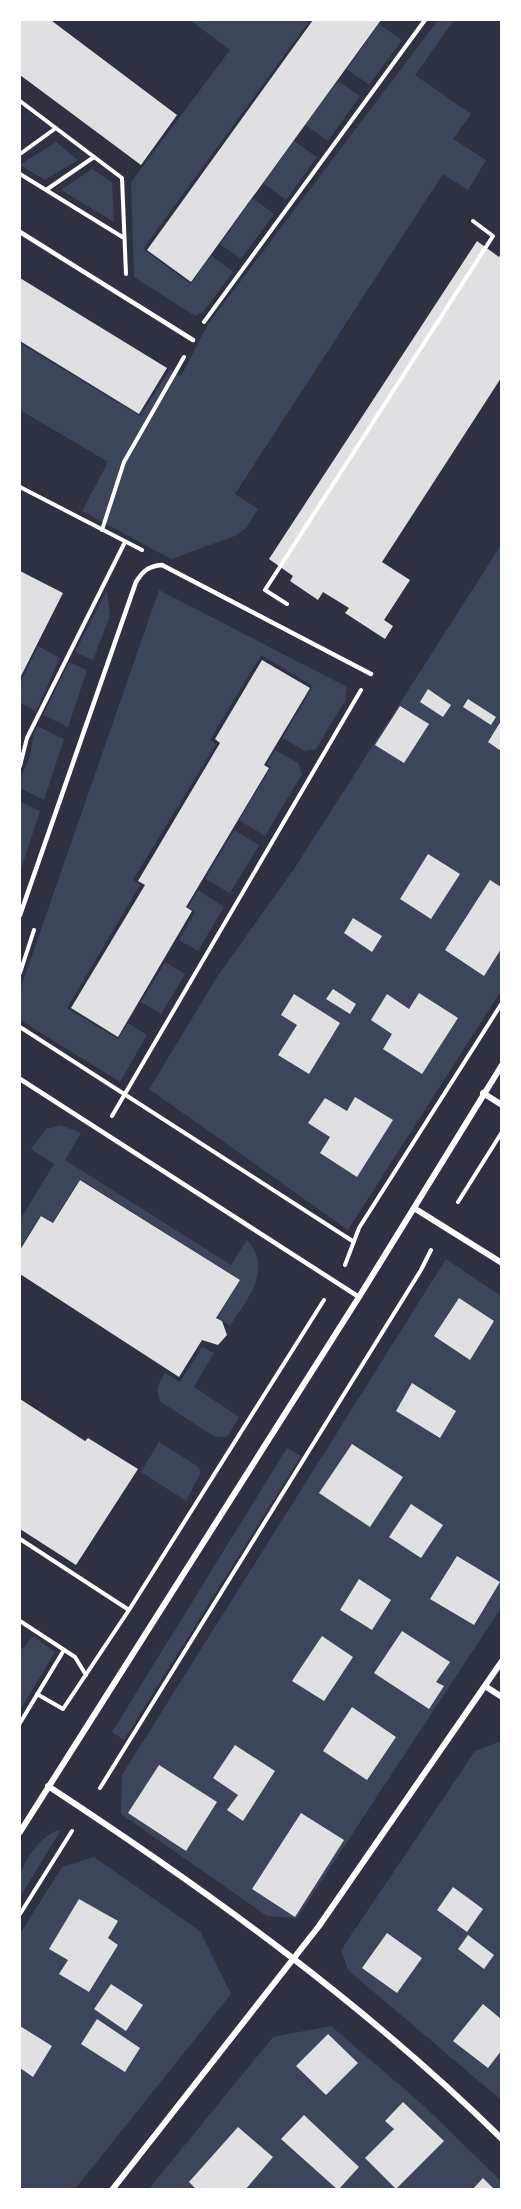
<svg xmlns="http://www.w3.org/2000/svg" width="521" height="2209" font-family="'Playfair Display',serif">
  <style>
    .green { fill: #3c4559 }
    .building { fill: #e0e0e3 }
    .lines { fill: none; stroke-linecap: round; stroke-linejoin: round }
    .path { stroke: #fff; stroke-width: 4 }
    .service { stroke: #fff; stroke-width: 4.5 }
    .minor { stroke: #fff; stroke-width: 6 }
  </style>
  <rect width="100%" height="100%" fill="#2d3142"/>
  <path class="green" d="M190 20H310L143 249 191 284 211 255 233 272 203 312 195 316 134 277 131 182 230 50Z
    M438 20H454L415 75 471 114 453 139 486 160 468 190 443 174 235 494 258 509 246 528 235 536 171 559 82 511 108 462 20 410V343L140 416 170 369 181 376 208 324Z
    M379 24 402 40 369 85 347 69Z
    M338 81 360 96 328 141 305 125Z
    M294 141 317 157 286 200 263 183Z
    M56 142 78 160 45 180 20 165Z
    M92 169 112 182 114 222 61 190Z
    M253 198 274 214 241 259 220 244Z
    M501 545V991L348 1230 149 1089 217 977 294 869Z
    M107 590 110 616 93 660 75 652Z
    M159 590 347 687 345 701 316 749 305 751 282 738 313 686 261 655 210 740 216 744 133 880 140 885 67 1008 118 1039 128 1023 147 1035 120 1082 20 1020V990Z
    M38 646 60 658 36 711 20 703V684Z
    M69 662 87 670 68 727 43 715Z
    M37 726 64 739 44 800 20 788C19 775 27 767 30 755 32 743 32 738 37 726Z
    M275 750 298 763 302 774 265 836 239 820 271 767 267 764Z
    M20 801 40 811 21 869H20Z
    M234 830 259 845 230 893 205 879Z
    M198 890 224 907 198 951 179 940 195 912 188 907Z
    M165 962 185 974 161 1014 141 1002Z
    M61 1125 81 1133 65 1160 231 1265 247 1240C274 1270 247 1299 230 1326L217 1317 240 1280 80 1179 53 1222 41 1215 20 1248V1220L54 1164 31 1149 46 1129Z
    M446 1259 501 1296V1608L297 1918 267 1916 121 1814 122 1775Z
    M202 1347 214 1353 194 1387 239 1417 227 1437H215L161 1402C154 1391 159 1383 165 1373L180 1382Z
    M159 1442 197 1466 201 1472 186 1501 141 1472Z
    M287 1448 301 1456 124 1740 112 1732Z
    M33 1636 55 1652 20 1710V1647L23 1649Z
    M501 1741V2100L348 1970 341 1950 475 1751Z
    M61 1830 20 1897C19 1889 18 1879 21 1872 27 1857 43 1832 61 1830Z
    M94 1857 200 1931 231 1994 75 2189H20V1934L62 1867Z
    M331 2026 424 2106 502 2182 501 2190H148L273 2037Z"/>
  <path class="building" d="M20 20H53L52 21 177 115 141 165 20 75Z
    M313 20H381L191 282 147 250Z
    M477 241 499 257 501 253V378L382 562 410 580 384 620 393 626 385 639 345 613 349 608 323 592 318 600 290 581 293 576 269 559Z
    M20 278 167 368 139 414 20 341Z
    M20 571 63 593 20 678Z
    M262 660 310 688 264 765 269 768 186 907 192 911 118 1037 71 1008 145 885 138 881 220 743 215 739Z
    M428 689 451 705 443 717 420 702Z
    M468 699 496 717 491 725 463 707Z
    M400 706 429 724 404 763 375 745Z
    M501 721V751L488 742Z
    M428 854 460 874 431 919 400 899Z
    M490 880 501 887V949L484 976 445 950Z
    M353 918 382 936 372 952 344 933Z
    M333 989 356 1004 350 1014 326 999Z
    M419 993 458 1018 422 1074 383 1049 392 1034 371 1020 387 994 409 1009Z
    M294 994 340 1023 309 1074 278 1055 297 1025 281 1015Z
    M355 1097 393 1120 357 1177 320 1153 330 1137 308 1123 325 1098 347 1111Z
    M80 1180 240 1280 216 1318 222 1321 227 1335 218 1345 202 1340 179 1377 20 1274V1250L41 1216 53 1223Z
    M459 1298 494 1321 470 1360 434 1336Z
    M412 1383 456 1411 440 1438 396 1411Z
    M20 1399 85 1441 88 1438 138 1469 76 1565 20 1529Z
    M352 1444 403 1477 370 1527 319 1493Z
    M411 1504 443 1525 421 1558 389 1537Z
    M457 1556 500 1582 474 1625 430 1599Z
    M359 1579 391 1600 372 1630 340 1610Z
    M402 1631 450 1662 436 1682 444 1686 429 1709 374 1673Z
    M322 1636 353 1657 324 1701 292 1681Z
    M352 1707 396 1737 367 1780 323 1751Z
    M235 1745 275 1771 243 1821 227 1810 238 1795 213 1778Z
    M159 1765 217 1802 186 1851 128 1813Z
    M301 1813 344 1840 295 1917 252 1889Z
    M453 1887 483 1909 467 1932 437 1910Z
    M79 1899 118 1921 108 1938 118 1945 89 1992 59 1974 68 1960 49 1949Z
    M387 1933 422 1958 397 1993 362 1968Z
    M468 1935 494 1955 484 1969 458 1949Z
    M111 1984 143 2005 126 2031 94 2009Z
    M483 2004 501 2019V2051L488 2068 453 2041Z
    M97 2019 140 2048 125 2072 81 2044Z
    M20 2026 52 2046 33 2077 20 2068Z
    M328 2034 358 2063 326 2095 296 2066Z
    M403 2102 444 2141 396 2189 365 2158 394 2129 385 2121Z
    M304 2115 359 2167 338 2190 281 2139Z
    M238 2127 273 2157 245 2190H197L189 2182Z
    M483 2178 495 2190H472Z"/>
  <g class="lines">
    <path class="path" d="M20 101 122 178 126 274
      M20 154 56 128
      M20 174 124 238
      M46 190 94 157
      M204 322 425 20
      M20 487 142 550
      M102 530 124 462 184 357
      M287 604 265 590 493 236 473 221
      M20 766 27 738 125 542
      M20 973 34 930
      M20 1027 354 1242
      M112 1116 361 690
      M458 1202 502 1132
      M345 1265 359 1228 502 1003
      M20 1539 129 1610
      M20 1621 75 1657 86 1675
      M37 1694 63 1709 129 1610 324 1300
      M20 1723 64 1650
      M100 1788 421 1270 431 1250
      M20 1914 72 1831"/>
    <path class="service" d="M20 232 193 340
      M20 915 136 582C143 571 148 566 162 565L371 674
      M20 1079 359 1297"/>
    <path class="minor" d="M483 1093 502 1105
      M414 1208 502 1263
      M485 1686 502 1697
      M48 1786C208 1891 365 2004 502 2139
      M20 1832 359 1297 502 1065
      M112 2190 319 1926 502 1661"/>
  </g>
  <rect width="521" height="2209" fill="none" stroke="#ffffff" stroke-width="42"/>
</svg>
